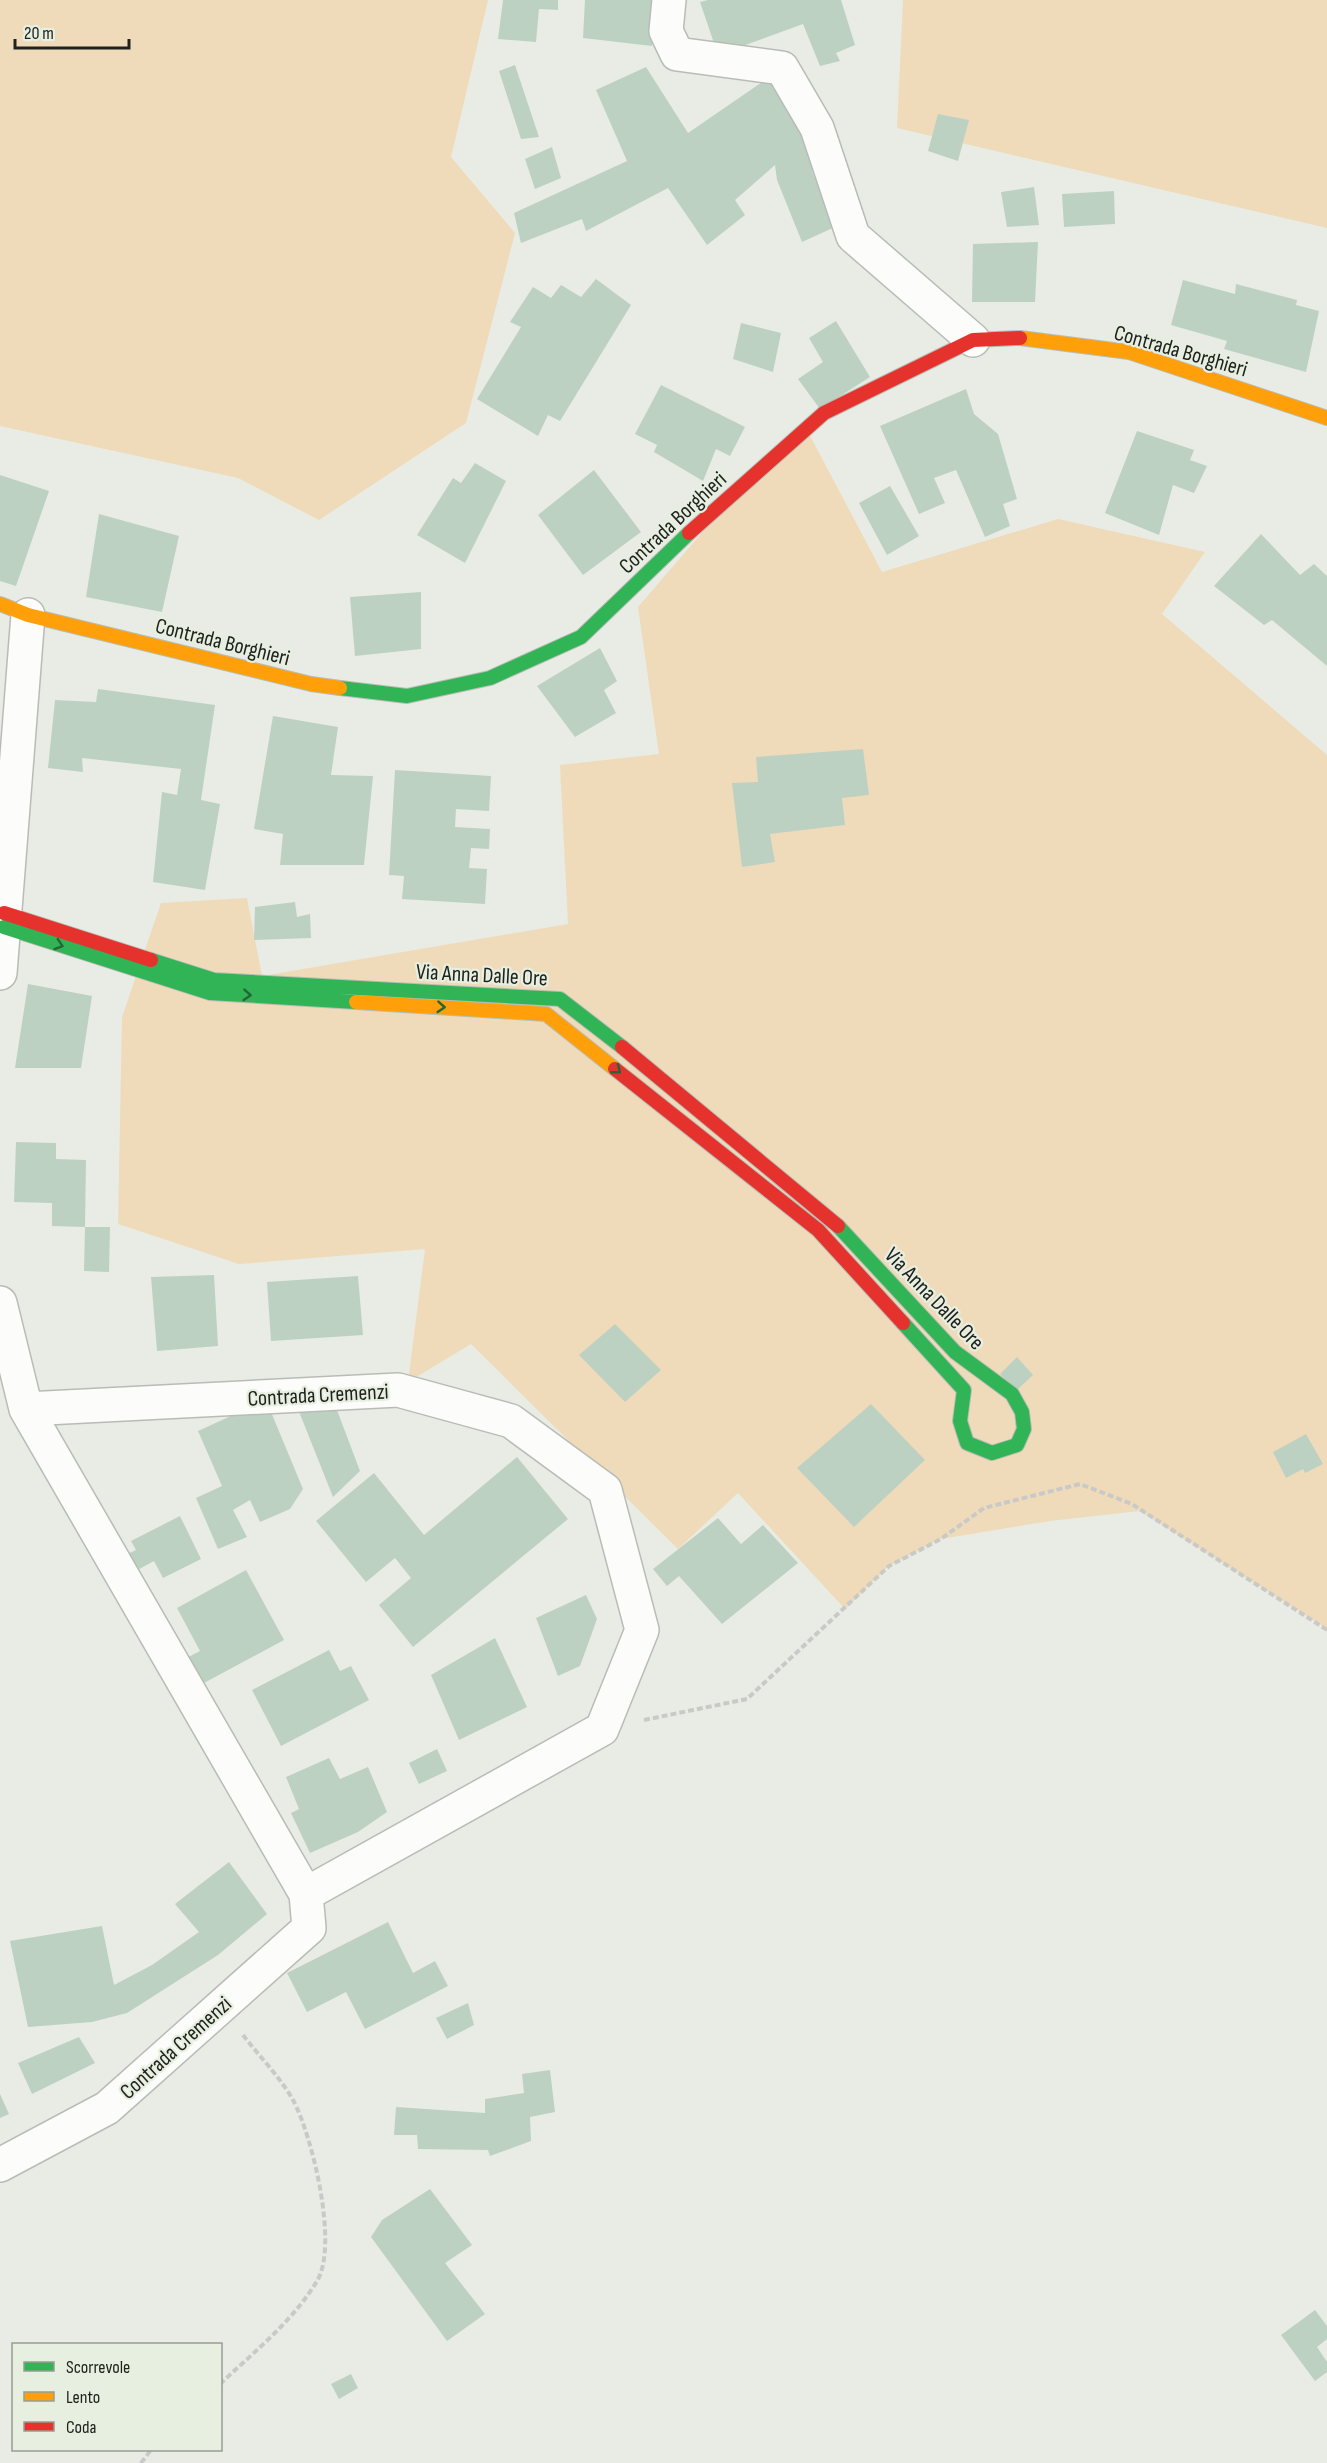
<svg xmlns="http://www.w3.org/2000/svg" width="1327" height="2463" font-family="'Sofia Sans Condensed',sans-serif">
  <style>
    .green { fill: #efdbba }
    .building { fill: #bdd1c3 }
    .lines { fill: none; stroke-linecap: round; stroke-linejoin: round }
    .street-casing { stroke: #b9bcb6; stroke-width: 36 }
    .fast-casing { stroke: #b9bcb6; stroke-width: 16 }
    .slow-casing { stroke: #b9bcb6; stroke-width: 16 }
    .jam-casing { stroke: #b9bcb6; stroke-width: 16 }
    .path { stroke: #c9cac7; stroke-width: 4; stroke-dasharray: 6 3; stroke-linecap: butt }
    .street { stroke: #fcfcfb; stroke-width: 33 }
    .fast { stroke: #30b455; stroke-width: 14 }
    .slow { stroke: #ff9f0a; stroke-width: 14 }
    .jam { stroke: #e5322d; stroke-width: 14 }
    .oneway { stroke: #276436 }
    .labels { text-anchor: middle; stroke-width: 4.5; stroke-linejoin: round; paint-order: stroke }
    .street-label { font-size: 22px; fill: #20221d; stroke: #e7efe1 }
  </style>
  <rect width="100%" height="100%" fill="#e8ece4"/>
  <path class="green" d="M0 0H488L451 157 515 233 466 423 319 520 238 478 0 426Z
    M903 0H1327V228L897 128Z
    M807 430 882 572 1058 519 1205 552 1162 614 1327 755V1629L1140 1511 1050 1521 941 1539 889 1566 845 1609 738 1493 678 1549 471 1344 408 1382 425 1249 239 1264 118 1224 122 1017 161 903 247 898 262 976 568 924 560 765 659 754 638 607 737 492Z"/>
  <path class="building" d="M503 0H558V10L539 9 536 42 498 39Z
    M585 0H657L652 46 583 38Z
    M708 0H841L855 45 836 53 840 61 820 66 803 24 718 55 700 2Z
    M515 65 539 137 521 139 499 71Z
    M646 67 688 133 768 78 810 134 821 168 812 171 835 227 802 242 777 180 775 165 735 200 745 215 707 245 668 188 586 231 582 219 521 243 514 213 627 161 596 90Z
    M938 114 969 120 958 161 928 151Z
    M552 147 561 178 535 189 525 159Z
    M1034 187 1039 225 1007 227 1001 192Z
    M1114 191 1115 224 1064 227 1062 194Z
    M1038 242 1035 302H972L973 244Z
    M596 279 631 305 560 421 548 415 538 436 477 399 521 327 510 322 533 287 551 298 561 285 581 297Z
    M1183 280 1235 294 1236 284 1297 300 1296 305 1319 311 1306 372 1224 349 1227 341 1171 325Z
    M836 321 870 377 820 409 798 379 823 362 809 338Z
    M741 323 781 333 773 372 733 359Z
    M661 385 745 427 730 456 716 449 703 481 654 452 657 445 635 434Z
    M966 389 974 414 998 434 1017 499 1003 504 1010 526 985 537 956 470 934 478 945 503 919 514 880 426Z
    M1137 431 1194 450 1190 460 1207 466 1194 493 1173 485 1159 535 1105 513Z
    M475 463 506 481 465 563 417 535 453 478 461 483Z
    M594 470 641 532 583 575 538 515Z
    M0 475 49 491 16 586 0 581Z
    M890 486 919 536 887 555 859 503Z
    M99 514 179 536 162 612 86 597Z
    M1261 534 1300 575 1314 564 1327 576V666L1272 620 1264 625 1214 586Z
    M421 592V649L355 656 350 597Z
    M600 648 617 681 604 690 616 713 575 737 537 686Z
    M98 689 215 705 201 800 220 804 205 890 153 882 162 792 177 795 181 769 82 758 83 772 48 768 55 700 96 702Z
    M273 716 338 727 331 775 373 776 364 865H280L283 834 254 829Z
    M863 749 869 795 842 798 845 825 770 834 775 862 742 867 732 783 758 782 756 757Z
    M395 770 491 776 489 811 456 809 455 827 490 829 489 849 471 848 469 868 487 869 485 904 402 899 404 876 389 875Z
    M295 902 297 917 310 914 311 938 254 940 255 907Z
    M28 984 92 996 81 1068H15Z
    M16 1142 56 1143V1159L86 1160 85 1227 52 1226V1203L14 1202Z
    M85 1227H110L109 1272 84 1271Z
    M214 1275 218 1346 157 1351 151 1277Z
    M358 1276 363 1335 271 1341 267 1282Z
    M615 1324 661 1370 625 1402 579 1355Z
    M1017 1357 1033 1375 1016 1391 1000 1374Z
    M329 1389 360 1471 333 1497 292 1394Z
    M266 1400 303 1489 290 1509 260 1522 250 1500 233 1510 247 1537 218 1549 196 1498 222 1486 198 1431Z
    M871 1404 925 1460 854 1527 797 1468Z
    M1306 1434 1323 1464 1305 1473 1303 1469 1286 1478 1273 1452Z
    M517 1457 568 1519 413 1647 379 1605 411 1578 395 1558 366 1582 316 1521 374 1473 424 1535Z
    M180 1516 201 1559 163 1578 154 1561 130 1574 121 1557 136 1550 131 1541Z
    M718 1518 741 1544 763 1525 798 1563 722 1624 679 1576 667 1586 653 1569Z
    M246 1570 284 1640 191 1690 177 1663 200 1651 177 1608Z
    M586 1595 597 1619 580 1666 558 1676 536 1618Z
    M495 1638 527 1707 459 1740 431 1675Z
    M329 1650 340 1671 351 1666 369 1700 281 1746 252 1690Z
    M437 1749 447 1771 419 1784 409 1763Z
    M329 1758 340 1779 368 1767 387 1812 358 1832 310 1853 291 1813 299 1809 286 1777Z
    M229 1862 267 1914 218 1955 127 2013 92 2022 28 2027 10 1941 102 1926 114 1985 152 1965 199 1932 175 1904Z
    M388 1922 413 1973 435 1961 448 1986 365 2029 346 1992 307 2012 287 1973Z
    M468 2003 474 2025 447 2039 436 2018Z
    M79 2037 95 2063 32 2094 18 2063Z
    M550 2070 555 2112 530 2117 531 2141 490 2156 488 2150 418 2149 417 2135H394L396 2107 485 2113V2099L524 2093 522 2074Z
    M0 2094 9 2114 0 2118Z
    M430 2189 472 2245 445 2263 485 2314 447 2341 371 2237 382 2220Z
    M1315 2310 1327 2326V2339L1317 2347 1327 2362V2372L1315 2381 1281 2335Z
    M351 2374 358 2388 339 2399 331 2384Z"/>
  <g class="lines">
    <g class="street-casing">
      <path id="street" d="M669 0 666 31 677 54 782 68 817 128 853 236 973 340
        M0 973 28 615
        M0 1303 26 1409 306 1894 309 1928 107 2108 0 2165
        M26 1409 398 1390 511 1421 605 1490 642 1630 602 1729 306 1894"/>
    </g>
    <g class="fast-casing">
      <path id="fast" d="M340 688 407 696 490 678 581 637 689 533
        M4 927 210 993 356 1002
        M151 960 214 980 560 999 622 1047
        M838 1226 955 1352 1012 1394 1022 1412 1024 1429 1017 1445 992 1453 967 1443 960 1421 964 1390 903 1323"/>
    </g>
    <g class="slow-casing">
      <path id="slow" d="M1020 338 1129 352 1327 418
        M0 604 28 615 311 684 340 688
        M356 1002 546 1014 615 1069"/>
    </g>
    <g class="jam-casing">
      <path id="jam" d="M689 533 824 413 973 340 1020 338
        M4 913 151 960
        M622 1047 838 1226
        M615 1069 818 1230 903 1323"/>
    </g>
    <path class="path" d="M644 1720 747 1699 889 1566 941 1539 984 1508 1080 1484 1132 1504 1327 1630
      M220 2384C254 2352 293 2321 317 2281 339 2245 312 2135 293 2100 280 2077 259 2056 243 2035
      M141 2463 151 2450"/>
    <use href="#street" class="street"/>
    <use href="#fast" class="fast"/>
    <use href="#slow" class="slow"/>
    <use href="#jam" class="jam"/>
  </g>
  <defs><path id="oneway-chevron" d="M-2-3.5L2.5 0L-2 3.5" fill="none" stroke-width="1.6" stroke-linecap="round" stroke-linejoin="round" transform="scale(1.5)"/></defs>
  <g class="oneway">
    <use href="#oneway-chevron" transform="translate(59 945) rotate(18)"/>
    <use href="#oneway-chevron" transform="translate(247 995) rotate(4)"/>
    <use href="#oneway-chevron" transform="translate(441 1007) rotate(4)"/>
    <use href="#oneway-chevron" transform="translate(617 1070) rotate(38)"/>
  </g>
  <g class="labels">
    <g class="street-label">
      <text transform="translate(1181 350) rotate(16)" y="8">Contrada Borghieri</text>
      <text transform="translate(672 522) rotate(-43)" y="8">Contrada Borghieri</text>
      <text transform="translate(223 641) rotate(14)" y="8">Contrada Borghieri</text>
      <text transform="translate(482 974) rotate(3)" y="8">Via Anna Dalle Ore</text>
      <text transform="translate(935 1298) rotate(46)" y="8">Via Anna Dalle Ore</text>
      <text transform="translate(318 1394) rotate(-3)" y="8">Contrada Cremenzi</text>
      <text transform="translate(175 2047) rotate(-42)" y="8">Contrada Cremenzi</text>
    </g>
  </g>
  <rect x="12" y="2343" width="210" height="108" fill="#e7efe1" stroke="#979d93" stroke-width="1.5"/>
  <rect x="24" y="2362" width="30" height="9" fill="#30b455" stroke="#979d93" stroke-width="1.5"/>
  <text x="66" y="2373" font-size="18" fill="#20221d">Scorrevole</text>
  <rect x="24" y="2392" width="30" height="9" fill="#ff9f0a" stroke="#979d93" stroke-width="1.5"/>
  <text x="66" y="2403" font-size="18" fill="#20221d">Lento</text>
  <rect x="24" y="2422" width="30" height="9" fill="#e5322d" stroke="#979d93" stroke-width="1.5"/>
  <text x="66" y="2433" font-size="18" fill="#20221d">Coda</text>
  <path d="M15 39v9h114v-9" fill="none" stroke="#20221d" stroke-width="3"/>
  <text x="24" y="39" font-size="18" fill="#20221d" stroke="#e7efe1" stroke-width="4.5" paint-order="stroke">20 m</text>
</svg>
